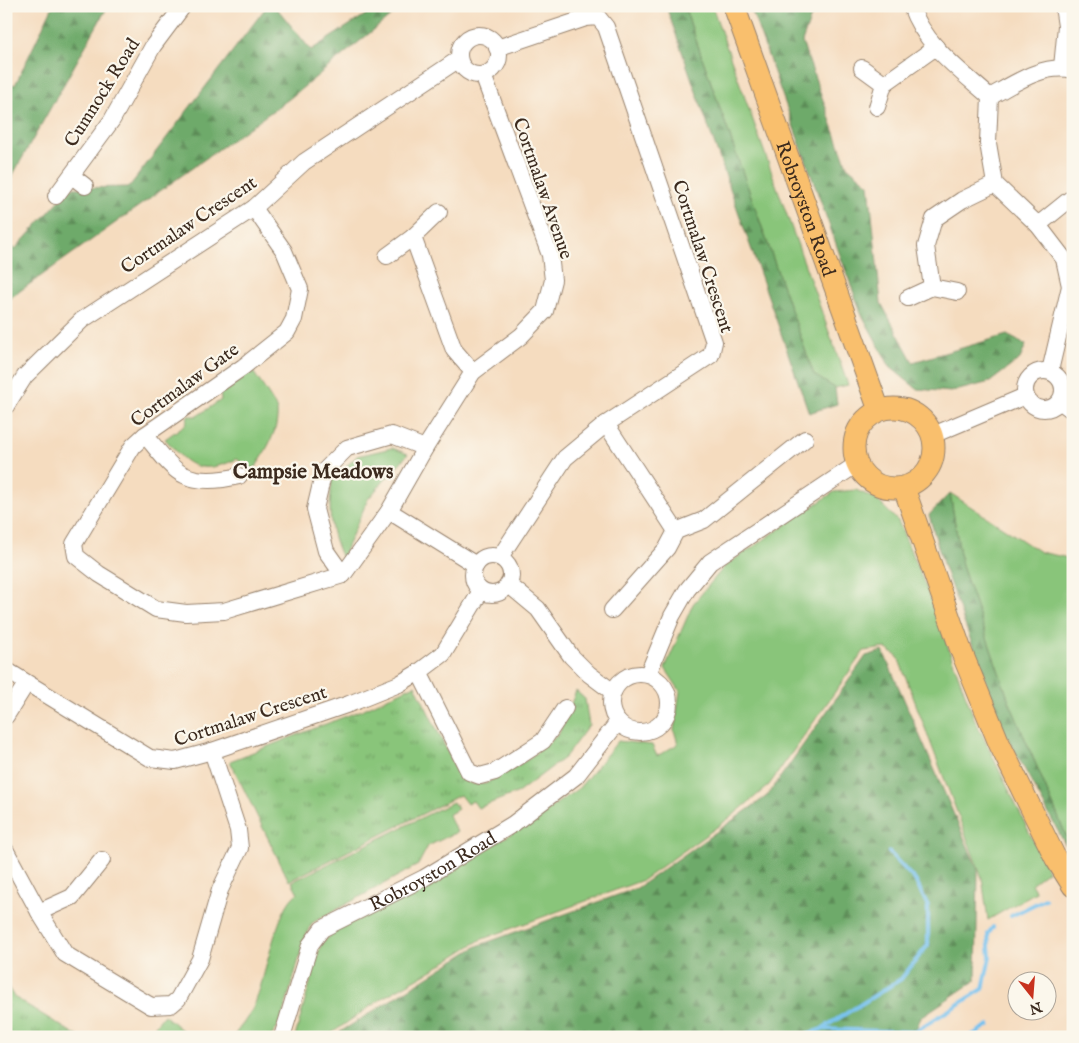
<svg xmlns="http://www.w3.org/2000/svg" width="1079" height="1043" font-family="'IM FELL English',serif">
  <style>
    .grass { fill: #89c57a; stroke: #62784c }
    .forest { fill: url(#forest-firs); stroke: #546a44 }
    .park { fill: url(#park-tufts); stroke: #62784c }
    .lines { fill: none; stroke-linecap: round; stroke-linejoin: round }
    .stream { stroke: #74c1ef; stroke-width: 4 }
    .minor-casing { stroke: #98836e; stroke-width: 18 }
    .major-casing { stroke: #98836e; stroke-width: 23 }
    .minor { stroke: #fff; stroke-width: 16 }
    .major { stroke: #f9bf6d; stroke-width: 21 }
    .labels { text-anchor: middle; stroke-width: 4.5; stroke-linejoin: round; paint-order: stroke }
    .street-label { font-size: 19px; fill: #3b2a1e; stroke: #fbf7ec }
    .quarter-label { font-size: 21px; font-weight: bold; fill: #3b2a1e; stroke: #fbf7ec }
  </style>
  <defs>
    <pattern id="forest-firs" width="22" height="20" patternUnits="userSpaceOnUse" patternTransform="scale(1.25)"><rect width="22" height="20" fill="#6eaa6a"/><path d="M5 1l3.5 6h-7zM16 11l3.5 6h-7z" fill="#5c8b57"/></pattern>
    <pattern id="park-tufts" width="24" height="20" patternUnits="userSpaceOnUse" patternTransform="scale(1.25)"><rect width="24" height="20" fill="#89c57a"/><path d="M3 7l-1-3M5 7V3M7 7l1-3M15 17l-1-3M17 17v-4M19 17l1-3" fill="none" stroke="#71a063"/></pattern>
  </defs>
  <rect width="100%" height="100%" fill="#fbf7ec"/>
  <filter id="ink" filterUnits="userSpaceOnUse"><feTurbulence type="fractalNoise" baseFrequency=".02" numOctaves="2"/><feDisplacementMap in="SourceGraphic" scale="10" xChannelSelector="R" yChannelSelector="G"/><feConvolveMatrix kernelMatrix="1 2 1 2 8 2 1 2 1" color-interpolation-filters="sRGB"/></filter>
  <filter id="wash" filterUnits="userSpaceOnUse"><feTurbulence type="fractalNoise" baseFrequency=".0096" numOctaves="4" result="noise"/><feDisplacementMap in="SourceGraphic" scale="20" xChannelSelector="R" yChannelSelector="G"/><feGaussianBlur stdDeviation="1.12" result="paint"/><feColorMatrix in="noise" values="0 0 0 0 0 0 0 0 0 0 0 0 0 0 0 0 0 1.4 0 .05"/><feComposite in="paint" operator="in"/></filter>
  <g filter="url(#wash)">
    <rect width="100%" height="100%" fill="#f5dcbf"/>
    <path class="grass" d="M684 6H712L848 385 835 388 814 375Z
      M252 370C257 378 276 404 277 411 279 431 265 451 256 467L250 469 237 459C222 466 203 472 188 462 180 457 172 446 165 439L186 424 188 416H197L221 400 220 393Z
      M392 448 408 454 368 499 342 558C328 528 329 512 332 480L357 456Z
      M856 490 876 499 898 521 925 585 974 718 1048 871 1031 884 1036 892 988 920 982 878 898 657 885 648 864 651 769 785 731 817 643 880 480 940 434 969 384 997 326 1037H295L321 944 336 930 386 907 523 827 579 788 618 741 652 745 657 756 678 744 674 730 680 691 665 668 693 604 725 566 834 492Z
      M950 493 1040 552 1073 559V852L1009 701 962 566Z
      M453 802 458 809 448 815 457 832 428 846 418 865 312 923 306 935 281 1021 271 1037H233C240 1027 248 1018 253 1008 265 983 276 905 298 893L292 882Z"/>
    <path class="forest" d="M53 6H108L6 187V82L15 85Z
      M267 6H275L311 50 379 6H403L289 99 6 301V242L15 249 71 188 129 187Z
      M666 6H684L814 375 835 388 837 404 809 413Z
      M750 6H805L813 11 802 42 847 166 869 184 881 303 913 362 1007 335 1026 345 1020 359 990 382 951 392 917 389 890 367 861 313Z
      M950 493 962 566 1009 701 1073 852V859L1003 729 944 567 929 515Z
      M883 651 978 870 976 980 921 1017 913 1037H332L477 946 637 888 767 796 866 656Z"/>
    <path class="park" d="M415 685 460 777 472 784H485L527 760 559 734 576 691 585 699 589 725 565 757 519 792 478 808 473 801 467 804 460 795 289 881 230 761 362 710Z
      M6 984 14 997 79 1037H6Z
      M164 1015 190 1037H146Z"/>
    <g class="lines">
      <path class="stream" d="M1011 916 1045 899
        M823 1028 901 979 928 945V906L915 880 889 852
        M800 1037 822 1029 914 1032 983 989 990 957 988 934 993 927
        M969 1037 989 1025"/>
    </g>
  </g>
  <g filter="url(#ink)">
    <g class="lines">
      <g class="minor-casing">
        <g id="minor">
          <path d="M911 6C924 45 961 71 990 97L988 143 995 184 1038 225 1064 259 1070 286 1050 371"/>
          <circle cx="479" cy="55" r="20"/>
          <path d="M497 48 586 18 598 17 606 27 714 342 711 355 606 424 565 458 500 557"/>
          <path d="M1062 67 1066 26 1063 6"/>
          <path d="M862 68 884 84 877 107"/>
          <path d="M884 84 936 47"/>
          <path d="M990 97C1015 83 1043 63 1073 70"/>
          <path d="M72 176 85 186"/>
          <path d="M56 196 112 120 153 46 183 6"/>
          <path d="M254 208 284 251 300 289 294 319 287 332 243 367 145 435 133 446 74 544 76 556 99 574 156 609 186 613 224 611 343 575 389 511 425 448 473 372 521 336 545 311 553 280 550 255 483 75"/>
          <path d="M1038 225 1069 200H1073"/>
          <path d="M413 237 454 350 473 372"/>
          <path d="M387 256 413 237 439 212"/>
          <path d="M932 287 926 246 934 219 962 200 995 184"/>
          <path d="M908 298 932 287 957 292"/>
          <circle cx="1044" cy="390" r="19"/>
          <path d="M1061 402 1073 411"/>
          <path d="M6 406 25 376 82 320 254 208 304 162 459 59"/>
          <path d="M606 424 676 531"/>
          <path d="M145 435C155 446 170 469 184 475 200 483 222 480 239 476"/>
          <path d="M933 435 1025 396"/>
          <path d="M389 511 476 565"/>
          <circle cx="492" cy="575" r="19"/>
          <path d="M343 575 326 551 315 509 324 471 347 448 392 435 425 448"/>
          <path d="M508 584 538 609 571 656 589 674 613 692"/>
          <path d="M612 610 667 548 676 531 704 520 805 439"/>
          <path d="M6 670 150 758 175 761 212 751 349 704 399 684 419 672 443 654 481 591"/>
          <path d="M419 672 469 772 480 776 495 772 543 741 565 708"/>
          <circle cx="640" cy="703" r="29"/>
          <path d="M648 674 672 616 687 590 710 562 857 464"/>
          <path d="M6 716 26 684"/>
          <path d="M6 851 39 912 65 954 151 1006 171 1005 178 999 200 959 220 890 240 848 238 830 212 751"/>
          <path d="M39 912 72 897 102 860"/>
          <path id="s1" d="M282 1037 310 945 322 929 424 878 513 824 576 776 618 722"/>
        </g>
      </g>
      <g class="major-casing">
        <g id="major">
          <path id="s2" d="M734 6 879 410"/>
          <circle cx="894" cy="448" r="40"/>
          <path d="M904 488 962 653 999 743 1056 859 1073 886"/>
        </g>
      </g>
      <use href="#minor" class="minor"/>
      <use href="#major" class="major"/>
    </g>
  </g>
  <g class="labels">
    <g class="street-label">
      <text transform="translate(101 92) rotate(-58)" y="7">Cumnock Road</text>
      <text transform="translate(544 188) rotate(71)" y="7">Cortmalaw Avenue</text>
      <text dy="7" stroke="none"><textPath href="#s2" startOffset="215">Robroyston Road</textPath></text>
      <text transform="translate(188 224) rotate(-34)" y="7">Cortmalaw Crescent</text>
      <text transform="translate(704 256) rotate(72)" y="7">Cortmalaw Crescent</text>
      <text transform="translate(184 384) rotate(-36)" y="7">Cortmalaw Gate</text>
      <text transform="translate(250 715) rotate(-18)" y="7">Cortmalaw Crescent</text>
      <text dy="7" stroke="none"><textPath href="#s1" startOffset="241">Robroyston Road</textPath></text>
    </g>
    <g class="quarter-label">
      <text x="313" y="478">Campsie Meadows</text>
    </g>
  </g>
  <rect width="1079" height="1043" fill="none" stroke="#fbf7ec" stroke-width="25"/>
  <g transform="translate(1032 996) rotate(163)"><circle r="24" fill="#fbf7ec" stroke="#aea59a"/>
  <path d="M0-4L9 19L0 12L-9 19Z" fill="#c8321e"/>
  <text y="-8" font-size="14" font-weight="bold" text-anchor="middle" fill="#3b2a1e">N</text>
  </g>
</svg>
